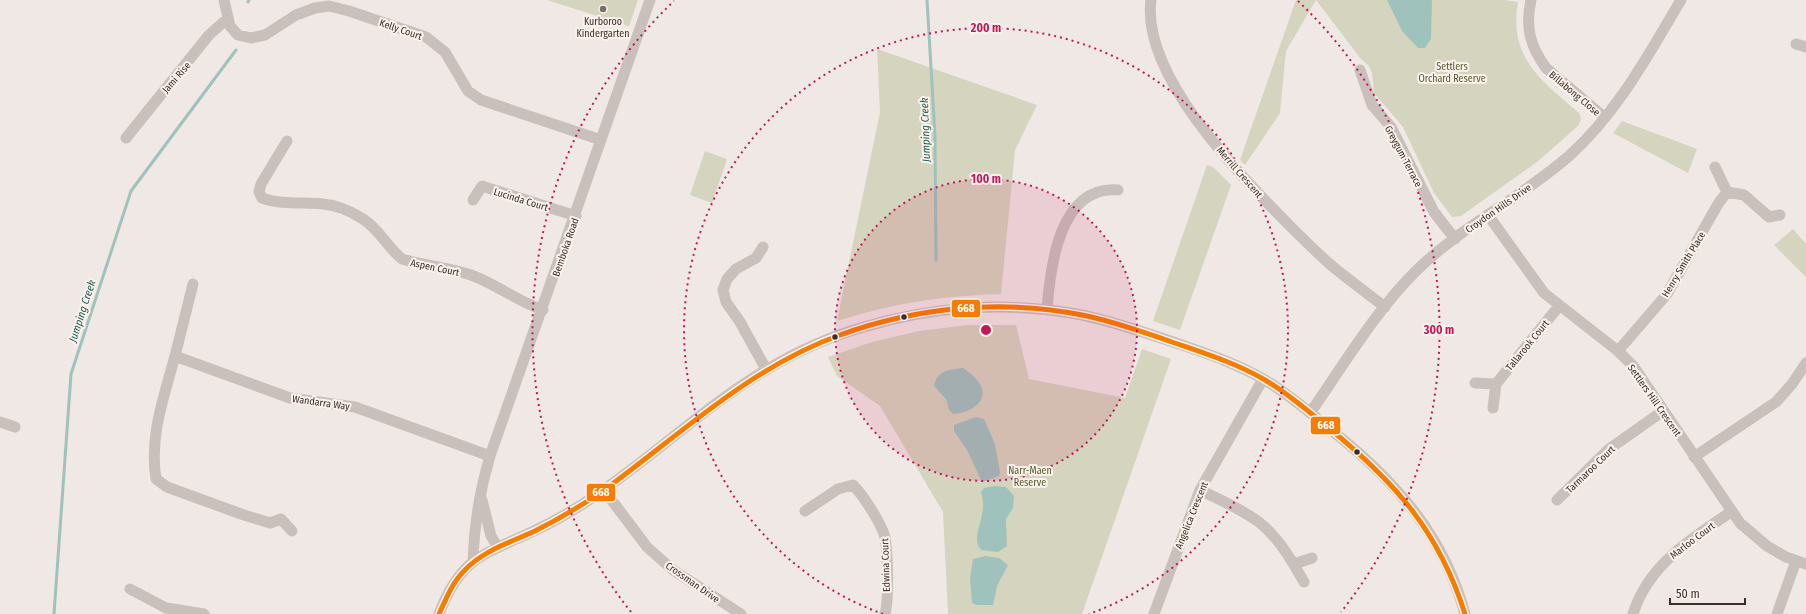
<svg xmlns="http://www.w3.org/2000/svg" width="1806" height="614" font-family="'Fira Sans Condensed',sans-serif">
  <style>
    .green { fill: #d5d4be }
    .water { fill: #9fc3bc }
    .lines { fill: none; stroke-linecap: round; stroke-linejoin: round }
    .stream { stroke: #9fc3bc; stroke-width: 3 }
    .minor { stroke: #c9c0bc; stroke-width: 11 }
    .bus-1-casing { stroke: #fbf2ec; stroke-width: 8 }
    .bus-1 { stroke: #f57e02; stroke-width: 5 }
    .ring { fill: none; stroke: #c2185b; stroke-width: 2; stroke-dasharray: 2 4 }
    .poi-dot { fill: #7a6e6b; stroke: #fbf2ec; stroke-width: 1.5 }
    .bus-dot { fill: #3b2c2a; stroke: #fbf2ec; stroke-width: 1.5 }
    .labels { text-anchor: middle; stroke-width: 4; stroke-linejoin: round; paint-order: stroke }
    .poi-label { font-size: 10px; fill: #3b2c2a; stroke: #fbf2ec }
    .street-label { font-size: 10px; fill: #3b2c2a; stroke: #fbf2ec }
    .park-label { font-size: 10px; fill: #525a2c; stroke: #fbf2ec }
    .water-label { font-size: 11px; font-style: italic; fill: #1d5f57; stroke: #fbf2ec }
    .centre { fill: #c2185b; stroke: #fbf2ec; stroke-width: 2 }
    .ring-label { font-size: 12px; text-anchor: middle; font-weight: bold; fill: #c2185b; stroke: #fbf2ec; stroke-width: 4; stroke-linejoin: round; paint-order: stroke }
    .line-badge { stroke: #fbf2ec; stroke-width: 1.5 }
    .badge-label { font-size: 11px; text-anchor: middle; font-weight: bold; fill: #fff }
  </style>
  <rect width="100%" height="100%" fill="#efe8e4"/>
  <path class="green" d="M547 0H638L629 26Z
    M1296 0H1504L1518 2C1508 58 1542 81 1579 113L1581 118 1579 125 1537 162 1461 216 1452 217 1434 193 1403 127 1374 93 1372 73 1369 66 1361 59 1316 0 1286 51 1280 113 1245 165 1240 160Z
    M877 49 1037 105 1015 150 1001 294C940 296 895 303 837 321L880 112Z
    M1622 121 1697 149 1688 173 1613 133Z
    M705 151 727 159 712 203 690 195Z
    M1207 165 1213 167 1231 185 1180 330 1153 321Z
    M1793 229 1806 244V277L1774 245Z
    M967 325H1016L1029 379 1125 398 1142 349 1171 359 1082 614H948L943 512 880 406 837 376 828 357 872 342 919 331Z"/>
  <path class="water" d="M1387 0H1432L1431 39 1425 48H1418L1402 31Z
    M963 368C970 373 976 377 981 386 989 403 967 414 953 414L949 410 946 399 934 386C937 370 949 370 963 368Z
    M976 417 984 419 995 444 1000 472 999 476 982 482 967 450 954 431V425Z
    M995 486 1006 487 1014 496 1013 508 1006 519 1007 546 998 552 981 550C972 539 981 525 982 514 984 506 983 499 981 492L984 488Z
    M985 556 999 558 1008 565 997 586 993 605H977L972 603 970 578 973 559Z"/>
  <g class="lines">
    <path class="stream" d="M927 0 935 135 936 260
      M248 2 249 0
      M54 614 71 374 131 191 236 50"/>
    <path class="minor" d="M224 0 230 26 238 35 251 38 265 35 296 15 315 8 329 6 349 11 426 37 445 52 468 91 481 100 601 140
      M1151 0C1141 74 1238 173 1286 222 1301 237 1316 252 1332 266 1349 280 1367 293 1385 307
      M1531 0C1525 27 1530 46 1546 68L1605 118
      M1796 44 1806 47
      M1360 70 1372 105 1391 127 1434 212 1455 239
      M126 138 209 35 228 18
      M287 141 261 184 259 192 262 198C281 205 303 202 323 204 336 205 352 212 363 219 379 229 388 248 402 259 425 266 449 267 471 275 496 284 517 301 543 310
      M1715 167 1727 192
      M473 200 482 186 576 216
      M1488 215 1544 293 1618 351 1634 367 1740 523 1767 546 1786 557 1806 564
      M763 247 756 258 736 269 727 279 723 290 726 302 740 322 766 369
      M1047 310C1050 268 1059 185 1118 190
      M1618 351 1667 294 1718 204 1727 192 1744 195 1769 217 1780 215
      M175 356 193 284
      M1475 383 1496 384 1493 408
      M1496 384 1559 306
      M1310 413C1343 366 1376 310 1417 270 1462 226 1521 198 1569 156 1618 112 1648 55 1681 0
      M0 422 15 427
      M1694 457 1776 402 1792 384 1806 363
      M604 490 647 547 673 570 741 614
      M1200 490C1220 500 1242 509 1260 523 1279 538 1292 561 1304 582
      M482 500 491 536 497 546
      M1557 500 1609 449 1663 411
      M805 511 838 489 853 485C863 495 879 520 884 534 888 546 889 601 885 614
      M292 531 281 519 270 523 241 514 167 487 156 479C149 436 164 397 175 356L290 398 355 407 490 456
      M473 561C474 525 480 490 490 456L650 0
      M1294 564 1312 558
      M130 589 166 608 204 614
      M439 614C461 557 483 555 534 531 557 520 578 508 599 493 656 454 707 405 766 370 796 352 831 336 864 327 933 306 1011 301 1082 315 1115 322 1147 333 1179 344 1208 354 1238 364 1265 380 1292 396 1316 418 1340 437 1399 485 1445 539 1465 614
      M1154 614 1200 490 1263 379
      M1633 614C1648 565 1691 539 1731 512
      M1777 614 1796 561"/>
    <g class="bus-1-casing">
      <path id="bus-1" d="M439 614C446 599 452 583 464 571 482 551 511 542 535 531 557 520 579 507 600 493 678 437 748 368 840 335 917 307 1002 299 1082 315 1113 321 1143 332 1172 342 1204 353 1236 363 1265 380 1289 394 1309 412 1330 429 1396 483 1439 532 1465 614"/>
    </g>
    <use href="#bus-1" class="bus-1"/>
  </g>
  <circle cx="986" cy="330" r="151" fill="#c2185b" fill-opacity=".12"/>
  <g class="ring">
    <circle cx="986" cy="330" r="151"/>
    <path d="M883 614A302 302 0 1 1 1089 614"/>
    <path d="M631 612A453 453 0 0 1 674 1M1298 1A453 453 0 0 1 1341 612"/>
  </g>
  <circle class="poi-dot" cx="603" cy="9" r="4"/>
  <g class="bus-dot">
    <circle cx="904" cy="317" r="3.5"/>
    <circle cx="835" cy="337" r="3.5"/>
    <circle cx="1357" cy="452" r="3.5"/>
  </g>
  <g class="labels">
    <g class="poi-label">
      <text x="603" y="25">Kurboroo<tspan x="603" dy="12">Kindergarten</tspan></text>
    </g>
    <g class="street-label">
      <text transform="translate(401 29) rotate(19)" y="4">Kelly Court</text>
      <text transform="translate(176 77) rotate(-49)" y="4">Jami Rise</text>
      <text transform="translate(1575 93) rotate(40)" y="4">Billabong Close</text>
      <text transform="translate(1404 156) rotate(62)" y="4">Greygum Terrace</text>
      <text transform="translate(1240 172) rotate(49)" y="4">Merrill Crescent</text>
      <text transform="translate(521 199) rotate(17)" y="4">Lucinda Court</text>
      <text transform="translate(1498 208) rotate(-35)" y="4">Croydon Hills Drive</text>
      <text transform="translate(565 247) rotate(-71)" y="4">Bemboka Road</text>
      <text transform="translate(1683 264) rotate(-59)" y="4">Henry Smith Place</text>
      <text transform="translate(435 267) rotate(12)" y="4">Aspen Court</text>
      <text transform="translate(1527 345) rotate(-51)" y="4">Tallarook Court</text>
      <text transform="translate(1655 400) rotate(55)" y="4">Settlers Hill Crescent</text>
      <text transform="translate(321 402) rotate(8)" y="4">Wandarra Way</text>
      <text transform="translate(1590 469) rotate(-44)" y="4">Tarmaroo Court</text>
      <text transform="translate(1191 515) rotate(-68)" y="4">Angelica Crescent</text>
      <text transform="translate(1692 540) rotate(-37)" y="4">Marloo Court</text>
      <text transform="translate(885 565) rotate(-92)" y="4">Edwina Court</text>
      <text transform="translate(693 582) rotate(35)" y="4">Crossman Drive</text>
    </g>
    <g class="park-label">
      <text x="1452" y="70">Settlers<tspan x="1452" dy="12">Orchard Reserve</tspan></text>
      <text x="1030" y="474">Narr-Maen<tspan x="1030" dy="12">Reserve</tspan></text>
    </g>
    <g class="water-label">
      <text transform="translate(925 130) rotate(-92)" y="4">Jumping Creek</text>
      <text transform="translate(82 311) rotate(-72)" y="4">Jumping Creek</text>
    </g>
  </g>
  <circle cx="986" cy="330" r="6" class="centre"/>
  <g class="ring-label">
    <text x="986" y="32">200 m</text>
    <text x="986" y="183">100 m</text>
    <text x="1439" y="334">300 m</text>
  </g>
  <g class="line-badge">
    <rect x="951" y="299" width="30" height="19" rx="4" fill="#f57e02"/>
    <rect x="1310" y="416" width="31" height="19" rx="4" fill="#f57e02"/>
    <rect x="586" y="483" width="30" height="19" rx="4" fill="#f57e02"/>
  </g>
  <g class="badge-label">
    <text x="966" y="312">668</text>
    <text x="1326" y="429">668</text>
    <text x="601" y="496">668</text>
  </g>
  <path d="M1670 598v6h75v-6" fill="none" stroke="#3b2c2a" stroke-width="2"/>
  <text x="1676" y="598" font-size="12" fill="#3b2c2a" stroke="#fbf2ec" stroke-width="3" paint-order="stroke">50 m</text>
</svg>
